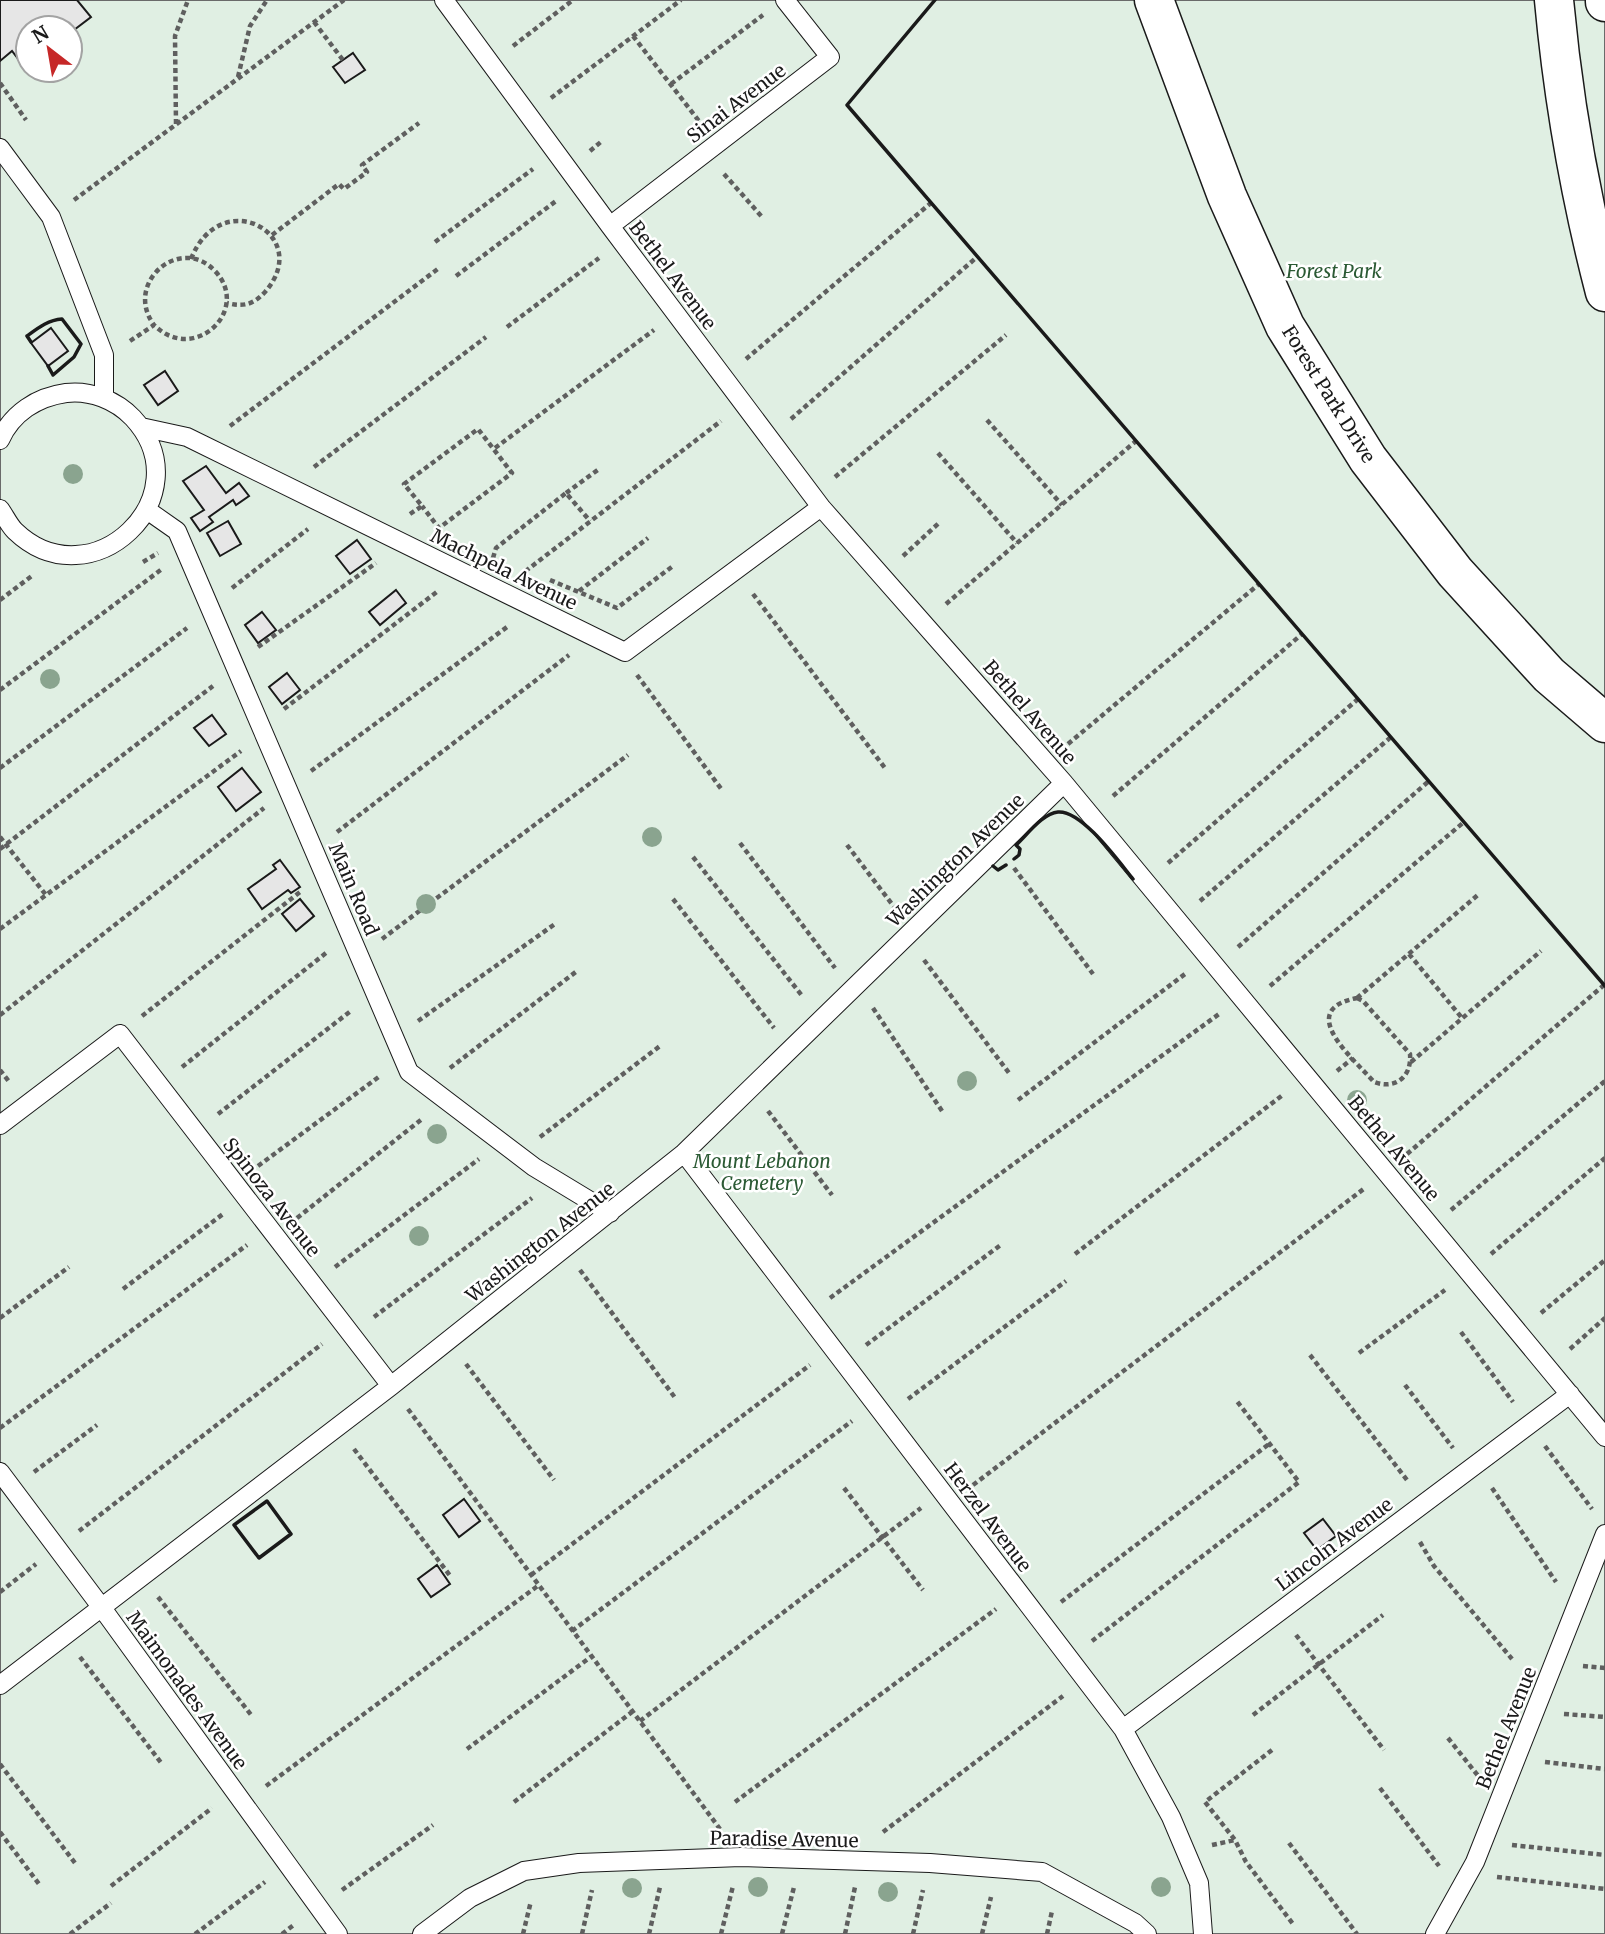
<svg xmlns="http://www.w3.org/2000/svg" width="1605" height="1934" font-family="Merriweather,serif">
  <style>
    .green { fill: #e0efe3; stroke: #6a6a6a; stroke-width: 2; fill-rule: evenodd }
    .building { fill: #e6e6e6; stroke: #1a1a1a; stroke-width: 2 }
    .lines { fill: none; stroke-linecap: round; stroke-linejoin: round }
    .lane-casing { stroke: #1a1a1a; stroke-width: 20 }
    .secondary-casing { stroke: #1a1a1a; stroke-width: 41 }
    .highway-casing { stroke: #1a1a1a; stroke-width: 41 }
    .path { stroke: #5f5f5f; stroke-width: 4.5; stroke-dasharray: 5 3.5; stroke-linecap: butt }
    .lane { stroke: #fff; stroke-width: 18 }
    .secondary { stroke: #fff; stroke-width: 38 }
    .highway { stroke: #fff; stroke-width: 38 }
    .wall { stroke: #1a1a1a; stroke-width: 3.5 }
    .tree { fill: #8aa48f }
    .labels { text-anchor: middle; stroke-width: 5; stroke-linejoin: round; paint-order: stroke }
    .street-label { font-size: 19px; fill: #1a1a1a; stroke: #fff }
    .park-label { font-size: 19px; font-style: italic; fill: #2b5a34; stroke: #fff }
  </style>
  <rect width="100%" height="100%" fill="#fff"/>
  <path class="green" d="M0 0H1605V1934H0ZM28 28H70V70H28Z"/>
  <path class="building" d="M0 0H77L91 17 70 33V28H28V65L25 68 12 51 0 61Z
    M353 53 365 70 345 83 333 67Z
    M51 328 68 351 48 366 31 343Z
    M165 371 178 391 158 405 144 385Z
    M206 466 226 493 239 483 249 496 236 505 233 500 209 517 213 522 200 531 191 518 204 510 183 481Z
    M228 521 241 544 220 556 207 533Z
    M357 540 371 559 350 574 336 556Z
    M396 590 406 603 380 625 369 612Z
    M262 612 276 630 258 643 245 625Z
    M287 673 300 690 282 704 269 687Z
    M212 715 226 734 209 746 194 728Z
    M242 768 261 792 236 811 218 787Z
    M280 860 300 887 291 893 288 890 262 909 248 889 276 869 273 865Z
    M300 899 314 916 296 931 282 914Z
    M464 1499 480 1521 459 1537 443 1515Z
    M1323 1519 1336 1536 1317 1550 1304 1533Z
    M437 1565 450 1584 431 1597 418 1579Z"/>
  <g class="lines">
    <g class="lane-casing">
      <path id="lane" d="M444 0 610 226 821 507 1064 783 1605 1437
        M0 148 51 217 104 355V397
        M610 226 830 57 785 0
        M141 427 187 437 625 652 821 507
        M0 440C12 413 37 397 66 393 90 390 116 400 133 418 205 496 91 604 15 531 9 525 5 516 0 509
        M147 510 177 531 409 1072 534 1167 610 1213
        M0 1125 120 1034 391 1386
        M684 1153 1123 1729 1171 1817 1199 1883 1203 1934
        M0 1472 102 1608 338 1934
        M0 1685 391 1386 684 1153 1064 783
        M1123 1729 1570 1394
        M422 1934 470 1898 524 1871 579 1863 741 1857 930 1863 1042 1872 1135 1923 1147 1934
        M1435 1934 1475 1862 1605 1534"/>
    </g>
    <g class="secondary-casing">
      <path id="secondary" d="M1154 0 1227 196 1285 326 1368 459 1455 572 1549 675 1605 723"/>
    </g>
    <g class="highway-casing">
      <path id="highway" d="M1554 0C1563 98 1580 196 1605 292
        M1605 0V2"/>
    </g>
    <path class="path" d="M314 22 343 60
      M633 36 699 121
      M513 46 573 0
      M238 77 250 26 267 0
      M0 83 26 120
      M671 84 763 15
      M551 98 681 0
      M176 124 175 36 188 0
      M590 151 602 141
      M724 174 763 218
      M74 200 344 0
      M272 235 339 184 344 189 367 172 362 165 419 123
      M435 242 533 169
      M191 259C221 183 315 235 265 292 253 305 243 307 227 303
      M456 276 556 201
      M507 327 599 258
      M130 341 154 325C194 365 252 310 215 271 180 234 123 283 154 325
      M746 359 931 203
      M791 419 977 257
      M987 420 1062 505
      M230 426 439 268
      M495 448 654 330
      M938 453 1017 543
      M314 467 486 337
      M835 477 1006 335
      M566 493 599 469
      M410 514 422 506 404 484 478 429 512 473 439 528 422 506
      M903 556 940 522
      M493 558 496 548 566 493 590 521
      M143 562 158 553
      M529 571 527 570 721 421
      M550 580 617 608 673 566
      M232 588 308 529
      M579 591 648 538
      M753 594 885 768
      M0 600 33 575
      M946 604 1136 441
      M258 647 376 563
      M637 675 722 790
      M0 690 162 569
      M284 709 438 591
      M1068 744 1259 584
      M0 768 187 628
      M311 771 507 627
      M1113 796 1302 634
      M337 832 569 655
      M0 837 46 895
      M740 843 835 968
      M847 845 895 908
      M0 849 213 686
      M693 857 803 997
      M1168 863 1358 699
      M1014 868 1093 974
      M673 899 774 1028
      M1200 901 1391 737
      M0 929 241 751
      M382 939 628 755
      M1238 947 1429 781
      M1409 954 1462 1018
      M924 960 1009 1073
      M1270 986 1464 822
      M1357 998 1363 1001 1410 1054C1412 1077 1395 1090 1374 1082 1354 1059 1294 1010 1357 998Z
      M1357 998 1479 894
      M873 1008 942 1111
      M0 1015 264 808
      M142 1016 300 892
      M418 1021 555 924
      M1411 1062 1541 951
      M182 1067 326 953
      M450 1068 577 971
      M0 1070 10 1083
      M1337 1071 1353 1058
      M1018 1100 1185 974
      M768 1111 832 1195
      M218 1114 352 1010
      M540 1137 660 1046
      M1407 1154 1604 985
      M258 1166 380 1076
      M1451 1210 1605 1081
      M297 1218 422 1119
      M1075 1254 1284 1094
      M1491 1254 1605 1158
      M335 1267 479 1159
      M580 1270 676 1399
      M123 1289 223 1214
      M830 1298 1219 1014
      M1541 1313 1605 1260
      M374 1317 532 1198
      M0 1318 69 1267
      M1461 1332 1513 1402
      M866 1345 1002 1244
      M1570 1349 1605 1318
      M1359 1353 1445 1290
      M1310 1355 1407 1480
      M466 1364 554 1480
      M1405 1385 1453 1448
      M908 1399 1066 1281
      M408 1409 720 1829
      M0 1428 247 1245
      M1545 1446 1592 1509
      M354 1449 451 1577
      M34 1472 97 1425
      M973 1485 1365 1188
      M844 1488 923 1590
      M1492 1488 1556 1582
      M79 1531 322 1344
      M1420 1542 1434 1566 1512 1659
      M531 1575 810 1365
      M0 1592 36 1564
      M158 1597 252 1716
      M1061 1602 1269 1444
      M572 1631 852 1421
      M1296 1635 1384 1750
      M1092 1641 1299 1482 1236 1400
      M80 1657 162 1764
      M1583 1666 1605 1668
      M1564 1714 1605 1717
      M1253 1715 1383 1615
      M640 1721 921 1508
      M1448 1738 1479 1777
      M467 1749 592 1656
      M1272 1750 1205 1802 1235 1840 1246 1862 1293 1924
      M1545 1762 1605 1769
      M0 1764 75 1863
      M266 1786 539 1585
      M1380 1788 1439 1866
      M514 1802 632 1712
      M735 1802 996 1609
      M0 1832 39 1884
      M883 1832 1063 1696
      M1289 1843 1357 1934
      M1212 1845 1235 1840
      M1512 1845 1605 1855
      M1497 1877 1605 1889
      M111 1886 212 1808
      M342 1890 433 1825
      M70 1934 111 1903
      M195 1934 265 1882
      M282 1934 295 1924
      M523 1934 531 1901
      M582 1934 592 1890
      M649 1934 660 1887
      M721 1934 733 1886
      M782 1934 794 1887
      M845 1934 855 1887
      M913 1934 923 1890
      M982 1934 991 1897
      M1047 1934 1052 1911"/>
    <use href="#lane" class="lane"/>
    <use href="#secondary" class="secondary"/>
    <use href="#highway" class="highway"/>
    <path class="wall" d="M935 0 847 105 1605 986
      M31 342 27 336C38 328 48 320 62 319L81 344 74 357 53 375 48 366
      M1014 859 1019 855 1020 849 1016 845C1027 835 1043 813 1058 812 1082 810 1119 862 1133 879
      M993 866 998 870 1006 865
      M267 1501 291 1534 259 1558 234 1525Z"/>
  </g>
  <g class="tree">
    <circle cx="73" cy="474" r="10"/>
    <circle cx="50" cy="679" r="10"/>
    <circle cx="652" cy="837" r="10"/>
    <circle cx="426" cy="904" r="10"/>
    <circle cx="967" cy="1081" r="10"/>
    <circle cx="1357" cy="1100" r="10"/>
    <circle cx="437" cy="1134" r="10"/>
    <circle cx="419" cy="1236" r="10"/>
    <circle cx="758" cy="1887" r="10"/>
    <circle cx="1161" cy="1887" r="10"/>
    <circle cx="632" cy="1888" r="10"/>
    <circle cx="888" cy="1892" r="10"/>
  </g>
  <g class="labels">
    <g class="street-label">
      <text transform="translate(736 103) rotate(-37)" y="7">Sinai Avenue</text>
      <text transform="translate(673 275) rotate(53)" y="7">Bethel Avenue</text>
      <text transform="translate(1329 394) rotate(58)" y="7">Forest Park Drive</text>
      <text transform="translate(504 569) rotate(26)" y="7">Machpela Avenue</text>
      <text transform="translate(1030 712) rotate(49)" y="7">Bethel Avenue</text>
      <text transform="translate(955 860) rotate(-44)" y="7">Washington Avenue</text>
      <text transform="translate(354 889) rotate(67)" y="7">Main Road</text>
      <text transform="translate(1394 1148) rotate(50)" y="7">Bethel Avenue</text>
      <text transform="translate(272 1197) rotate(52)" y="7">Spinoza Avenue</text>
      <text transform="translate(540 1242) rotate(-38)" y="7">Washington Avenue</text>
      <text transform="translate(988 1517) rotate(53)" y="7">Herzel Avenue</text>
      <text transform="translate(1334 1544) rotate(-37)" y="7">Lincoln Avenue</text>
      <text transform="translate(187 1690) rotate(54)" y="7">Maimonades Avenue</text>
      <text transform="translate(1506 1728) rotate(-68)" y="7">Bethel Avenue</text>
      <text transform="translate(784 1839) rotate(1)" y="7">Paradise Avenue</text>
    </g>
    <g class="park-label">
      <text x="1334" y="278">Forest Park</text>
      <text x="762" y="1168">Mount Lebanon<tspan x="762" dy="22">Cemetery</tspan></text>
    </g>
  </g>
  <g transform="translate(49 49) rotate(329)"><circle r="33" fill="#ffffff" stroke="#a3a3a3" stroke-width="2"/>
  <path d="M0-5L12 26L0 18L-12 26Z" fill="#c62828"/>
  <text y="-10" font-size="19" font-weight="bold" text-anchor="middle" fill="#1a1a1a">N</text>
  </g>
</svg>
